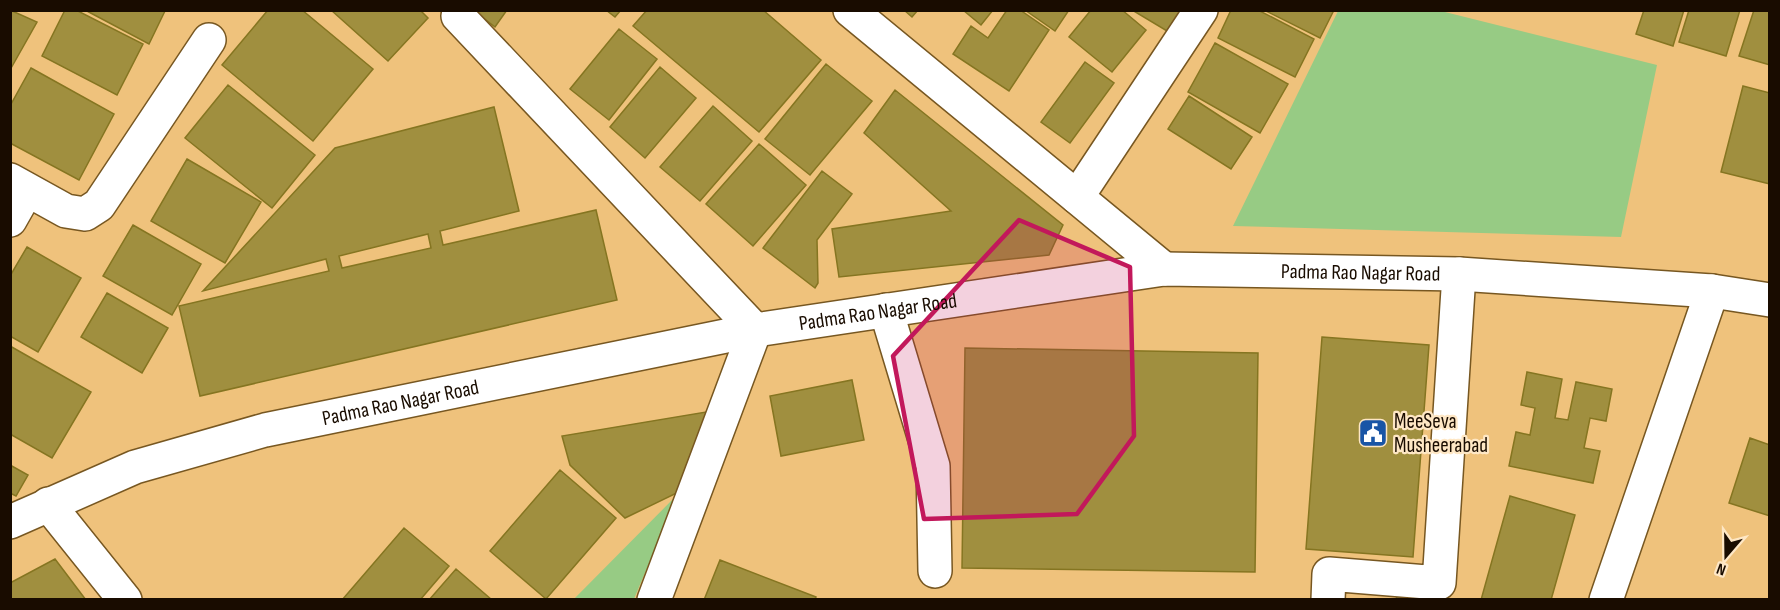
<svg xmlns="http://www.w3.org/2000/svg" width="1780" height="610" font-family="'Sofia Sans Condensed',sans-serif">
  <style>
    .green { fill: #97cb84 }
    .building { fill: #a08f3f; stroke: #857521; stroke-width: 1.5; fill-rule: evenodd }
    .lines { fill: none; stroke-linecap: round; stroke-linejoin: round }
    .minor-casing { stroke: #775721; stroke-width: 36 }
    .tertiary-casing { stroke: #775721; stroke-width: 36 }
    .secondary-casing { stroke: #775721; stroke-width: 36 }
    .minor { stroke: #fff; stroke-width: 33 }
    .tertiary { stroke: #fff; stroke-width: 33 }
    .secondary { stroke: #fff; stroke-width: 33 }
    .marked { fill: #c2185b; fill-opacity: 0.2; stroke: #c2185b; stroke-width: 4.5; stroke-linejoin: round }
    .labels { text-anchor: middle; stroke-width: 4.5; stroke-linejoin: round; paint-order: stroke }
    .street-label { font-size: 21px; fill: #190c00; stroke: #fee7c5 }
    .poi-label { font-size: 21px; fill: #190c00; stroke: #fee7c5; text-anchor: start }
  </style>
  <rect width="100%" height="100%" fill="#efc27c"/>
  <path class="green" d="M1338 11H1441L1657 65 1621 237 1233 226Z
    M678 494 634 599H574Z"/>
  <path class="building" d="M10 10 37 22 10 70Z
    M65 10H76L143 44 117 95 42 56Z
    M85 10H164L165 11 149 44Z
    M268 10H302L373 69 313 141 222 65Z
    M331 10H420L428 18 388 61Z
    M473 10H507L495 27Z
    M606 10H621L615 17Z
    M647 10H763L821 60 759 132 633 26Z
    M904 10H918L912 17Z
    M963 10H993L981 25Z
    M1007 10H1020L1049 30 1009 91 953 54 971 26 988 38Z
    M1025 10H1069L1055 31Z
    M1091 10H1122L1146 30 1112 72 1069 37Z
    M1132 10H1194L1177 37Z
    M1231 10H1258L1314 39 1295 77 1218 38Z
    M1264 10H1334L1320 38Z
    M1644 10H1684L1673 46 1636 34Z
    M1689 10H1740L1726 56 1679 42Z
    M1754 10H1770V65L1739 56Z
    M619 29 657 59 609 120 570 89Z
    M1215 43 1288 84 1260 133 1188 92Z
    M1085 62 1114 83 1070 143 1041 122Z
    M826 64 872 101 810 175 765 139Z
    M660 67 696 98 645 158 610 127Z
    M31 68 114 114 79 180 10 143V106Z
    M228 85 315 155 272 208 185 138Z
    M1743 86 1770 93V184L1721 172Z
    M895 90 1063 225 1049 255 839 277 832 229 951 211 864 133Z
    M1189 96 1252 137 1231 169 1168 129Z
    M713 106 752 141 700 201 660 167Z
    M494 107 519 211 440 231 443 245 596 210 617 300 200 396 179 306 329 271 326 259 203 291 335 148ZM428 234 431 248 342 268 339 256Z
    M759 144 806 185 753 246 706 204Z
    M187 159 261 202 225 263 151 221Z
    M822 171 852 194 817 240 818 283 815 288 763 248Z
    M133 225 201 264 172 315 103 276Z
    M27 247 81 278 38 352 10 336V276Z
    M107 293 168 328 142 373 81 337Z
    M1322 337 1429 345 1413 557 1306 549Z
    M10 346 91 392 52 458 10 434Z
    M965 348 1258 353 1255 572 962 568Z
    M1527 372 1562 379 1555 418 1568 420 1576 382 1612 389 1606 421 1590 418 1584 448 1600 451 1593 483 1509 466 1516 432 1530 435 1535 408 1521 405Z
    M852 380 864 440 781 456 770 396Z
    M706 412 712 441 683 490 625 518 570 465 562 436Z
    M1750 438 1770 445V516L1729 503Z
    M10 465 28 475 16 496 10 493Z
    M560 470 616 518 546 599 490 551Z
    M1510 496 1575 515 1551 600H1481Z
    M404 528 449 566 420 600H342Z
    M55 559 86 600H10V583Z
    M720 560 816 597 815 600H704Z
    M456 569 492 600H429Z
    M1398 591 1445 600H1396Z"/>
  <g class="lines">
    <g class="minor-casing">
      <path id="minor" d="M458 16 755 330 654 600
        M10 180 66 211 85 214 99 205 209 40
        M1077 197 1201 10
        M10 220 27 190
        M886 310 933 466 935 571
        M48 504 125 600
        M1328 600 1329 574 1439 583 1459 274
        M1606 600 1712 291"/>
    </g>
    <g class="tertiary-casing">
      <path id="tertiary" d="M850 10 1164 269"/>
    </g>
    <g class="secondary-casing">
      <g id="secondary">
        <path id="s1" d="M10 522 135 467 265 430 755 330 1164 269 1459 274 1712 291 1770 300"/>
      </g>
    </g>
    <use href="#minor" class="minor"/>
    <use href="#tertiary" class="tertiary"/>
    <use href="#secondary" class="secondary"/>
  </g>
  <path class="marked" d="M1019 220 1130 267 1134 436 1077 514 924 519 893 356Z"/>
  <defs>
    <g id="civic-square" transform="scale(1.5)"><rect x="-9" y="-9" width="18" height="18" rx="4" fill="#1955a6" stroke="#fee7c5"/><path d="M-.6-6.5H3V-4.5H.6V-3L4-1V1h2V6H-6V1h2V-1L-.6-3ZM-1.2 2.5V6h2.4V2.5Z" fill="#fff"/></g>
  </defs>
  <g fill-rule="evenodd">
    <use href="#civic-square" x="1373" y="433"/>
  </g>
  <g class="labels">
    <g class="street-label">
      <text dy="7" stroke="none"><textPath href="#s1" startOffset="1382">Padma Rao Nagar Road</textPath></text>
      <text dy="7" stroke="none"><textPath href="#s1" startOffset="896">Padma Rao Nagar Road</textPath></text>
      <text dy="7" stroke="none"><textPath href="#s1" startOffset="410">Padma Rao Nagar Road</textPath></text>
    </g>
    <g class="poi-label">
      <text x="1394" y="428">MeeSeva<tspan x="1394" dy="24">Musheerabad</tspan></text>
    </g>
  </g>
  <rect width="1780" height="610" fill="none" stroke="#190c00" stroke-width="24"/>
  <g transform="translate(1726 556) rotate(200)" stroke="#fee7c5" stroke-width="4.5" paint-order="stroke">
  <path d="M0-4.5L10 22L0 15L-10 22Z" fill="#190c00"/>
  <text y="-9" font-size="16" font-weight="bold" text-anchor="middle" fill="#190c00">N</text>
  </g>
</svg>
